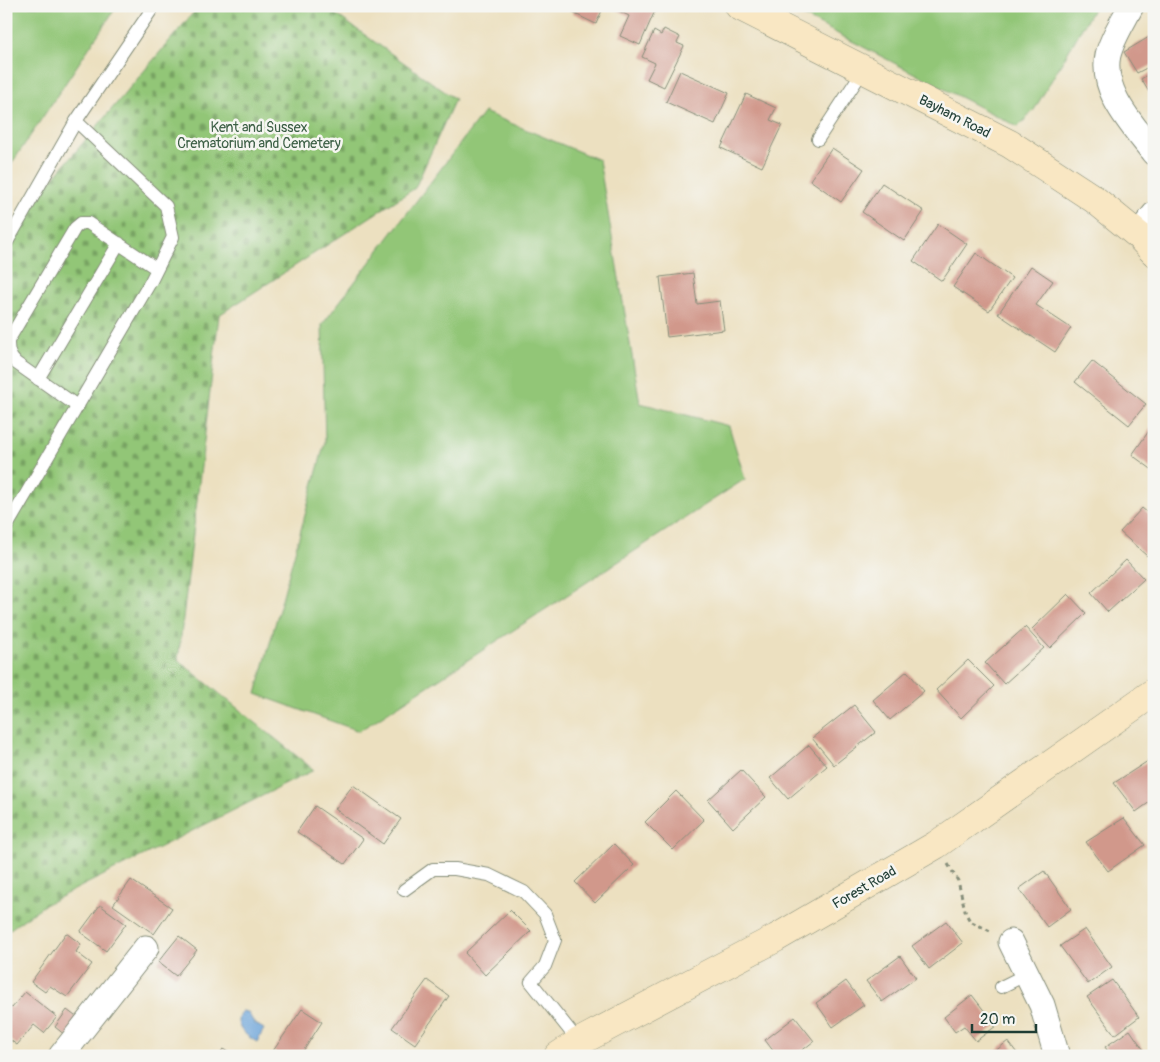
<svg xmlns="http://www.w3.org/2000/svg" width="1160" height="1062" font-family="Pangolin,sans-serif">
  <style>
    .green { fill: #92c677; stroke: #588256 }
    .cemetery { fill: url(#cemetery-stones); stroke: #588256 }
    .water { fill: #6ba3d9; stroke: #457086 }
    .building { fill: #d1988b }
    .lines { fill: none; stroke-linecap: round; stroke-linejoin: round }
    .lane-casing { stroke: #868e7a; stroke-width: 14 }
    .street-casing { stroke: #868e7a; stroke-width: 27 }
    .secondary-casing { stroke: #868e7a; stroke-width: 29 }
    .path { stroke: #868e7a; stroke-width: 3; stroke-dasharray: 4 4; stroke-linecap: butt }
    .lane { stroke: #fff; stroke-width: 12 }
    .street { stroke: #fff; stroke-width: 25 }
    .secondary { stroke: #f9e7c3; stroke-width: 28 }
    .labels { text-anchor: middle; stroke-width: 5; stroke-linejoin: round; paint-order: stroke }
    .street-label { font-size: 14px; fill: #1f3d34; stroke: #f6f6f2 }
    .park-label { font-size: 14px; fill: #3c5f45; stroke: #f6f6f2 }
  </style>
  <defs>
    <pattern id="cemetery-stones" width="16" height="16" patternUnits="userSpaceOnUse" patternTransform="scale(1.25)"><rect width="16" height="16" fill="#92c677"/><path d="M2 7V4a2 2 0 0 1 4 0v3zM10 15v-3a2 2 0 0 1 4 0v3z" fill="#77a262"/></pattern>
  </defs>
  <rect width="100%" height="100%" fill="#f6f6f2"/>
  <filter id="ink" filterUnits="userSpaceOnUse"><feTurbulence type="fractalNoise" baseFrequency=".02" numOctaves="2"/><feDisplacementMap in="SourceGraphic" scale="10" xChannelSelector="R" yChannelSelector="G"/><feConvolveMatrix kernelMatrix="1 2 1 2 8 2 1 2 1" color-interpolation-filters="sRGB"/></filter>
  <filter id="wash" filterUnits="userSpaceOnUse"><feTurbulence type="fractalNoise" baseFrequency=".0096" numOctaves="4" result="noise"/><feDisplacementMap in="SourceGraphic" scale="20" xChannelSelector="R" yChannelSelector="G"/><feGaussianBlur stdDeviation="1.12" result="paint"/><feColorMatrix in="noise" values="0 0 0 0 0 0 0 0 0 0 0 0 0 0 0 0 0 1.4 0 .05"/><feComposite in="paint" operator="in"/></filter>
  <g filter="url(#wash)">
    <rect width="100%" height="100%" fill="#ece0c0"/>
    <path class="green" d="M6 6H117L6 172Z
      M784 6H1095L1034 110 1018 127Z
      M484 112 599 160 640 403 729 426 745 479 359 731 256 694 325 442 322 325Z"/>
    <path class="cemetery" d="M199 6H324L455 99 415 188 219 315 178 660 314 770 44 905 6 932V234Z"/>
    <path class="water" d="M242 1011 248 1012 254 1023 264 1029 257 1042C245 1035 231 1025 242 1011Z"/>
    <g id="blocks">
      <path class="building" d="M577 6H604L596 24 573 13Z
        M609 6H657L640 45 620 36 629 16Z
        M664 29 680 37 677 43 684 46 664 87 647 79 655 63 642 57 654 31 661 35Z
        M1154 34V64L1137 73 1124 52Z
        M680 71 729 93 715 124 666 102Z
        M1154 71V100L1141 79Z
        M746 94 776 108 770 120 782 125 762 167 721 148Z
        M832 148 864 169 841 202 810 180Z
        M882 183 924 211 904 241 862 212Z
        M938 224 967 244 942 281 913 261Z
        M976 253 1012 278 989 311 953 287Z
        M1031 266 1053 281 1036 305 1071 328 1055 352 998 314Z
        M693 273 697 304 720 301 724 330 667 337 660 277Z
        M1092 361 1146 404 1129 425 1075 382Z
        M1151 428 1154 430V471L1132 455Z
        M1142 508 1154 518V549L1147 556 1120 532Z
        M1126 560 1144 579 1108 612 1091 593Z
        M1068 594 1086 613 1050 648 1032 629Z
        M1025 627 1044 648 1004 684 985 663Z
        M968 660 994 686 961 718 936 690Z
        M907 671 924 691 890 720 873 700Z
        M854 705 876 732 834 765 812 738Z
        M809 745 827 766 788 799 770 778Z
        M1151 759 1154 762V799L1136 812 1114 783Z
        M741 770 766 797 733 828 708 800Z
        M353 785 401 819 383 844 335 809Z
        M676 791 704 820 673 850 645 822Z
        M315 806 363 839 345 864 297 832Z
        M1124 818 1145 845 1108 871 1086 842Z
        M614 844 634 865 595 903 575 882Z
        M1044 871 1071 909 1047 927 1019 889Z
        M131 880 172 908 154 934 113 905Z
        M100 905 126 924 106 951 80 932Z
        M510 910 531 931 485 975 465 953Z
        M946 921 963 943 929 969 912 946Z
        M1085 929 1112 967 1088 984 1060 946Z
        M66 933 81 944 76 952 92 964 67 997 50 986 45 992 31 982Z
        M179 936 197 950 176 976 158 962Z
        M900 956 916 978 882 1002 866 981Z
        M427 980 449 996 415 1044 392 1028Z
        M1112 980 1139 1017 1115 1035 1087 997Z
        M846 981 864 1005 833 1027 816 1003Z
        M25 992 57 1017 44 1033 34 1025 17 1045 6 1037V1004L12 1008Z
        M972 995 996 1026 976 1041 964 1026 955 1032 944 1017Z
        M302 1009 322 1022 300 1056H281L273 1051Z
        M67 1010 83 1022 70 1039 55 1027Z
        M795 1017 814 1041 795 1056H777L765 1040Z
        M1130 1030 1148 1056H1111L1105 1047Z
        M1008 1041 1019 1056H989Z
        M223 1049 234 1056H218Z"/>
    </g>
  </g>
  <g filter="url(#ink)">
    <use href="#blocks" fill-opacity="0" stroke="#868e7a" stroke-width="1"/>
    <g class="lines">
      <g class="lane-casing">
        <path id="lane" d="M818 139 864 69
          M6 244 76 121
          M38 379 119 243
          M77 406 16 363C9 356 8 351 8 341L75 228 81 223H88L157 269
          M6 528 151 281 173 237 166 206 76 121 154 6
          M404 890 433 869H455L489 875 524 892 545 914 555 940 545 966 531 982 579 1042
          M1001 987 1027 974"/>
      </g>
      <g class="street-casing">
        <path id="street" d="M1131 6C1123 22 1112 38 1108 55 1100 92 1134 126 1154 153
          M1138 235 1154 215
          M1011 942 1042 1005 1057 1056
          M61 1056 146 948"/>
      </g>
      <g class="secondary-casing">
        <path id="secondary" d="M739 6 1010 144 1094 199 1138 235 1154 252
          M558 1056 579 1042 776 938 936 845 1154 692"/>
      </g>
      <path class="path" d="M948 864 958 881 966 914 970 921 992 932"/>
      <use href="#lane" class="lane"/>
      <use href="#street" class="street"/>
      <use href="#secondary" class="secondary"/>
    </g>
  </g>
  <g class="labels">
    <g class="street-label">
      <text transform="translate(955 116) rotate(27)" y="5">Bayham Road</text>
      <text transform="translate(864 887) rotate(-30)" y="5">Forest Road</text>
    </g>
    <g class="park-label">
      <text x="259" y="132">Kent and Sussex<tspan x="259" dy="16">Crematorium and Cemetery</tspan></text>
    </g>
  </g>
  <rect width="1160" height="1062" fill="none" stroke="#f6f6f2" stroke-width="25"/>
  <path d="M972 1024v8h64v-8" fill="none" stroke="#1f3d34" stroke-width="2.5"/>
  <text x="980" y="1024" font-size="15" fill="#1f3d34" stroke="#f6f6f2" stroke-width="4" paint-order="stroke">20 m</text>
</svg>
